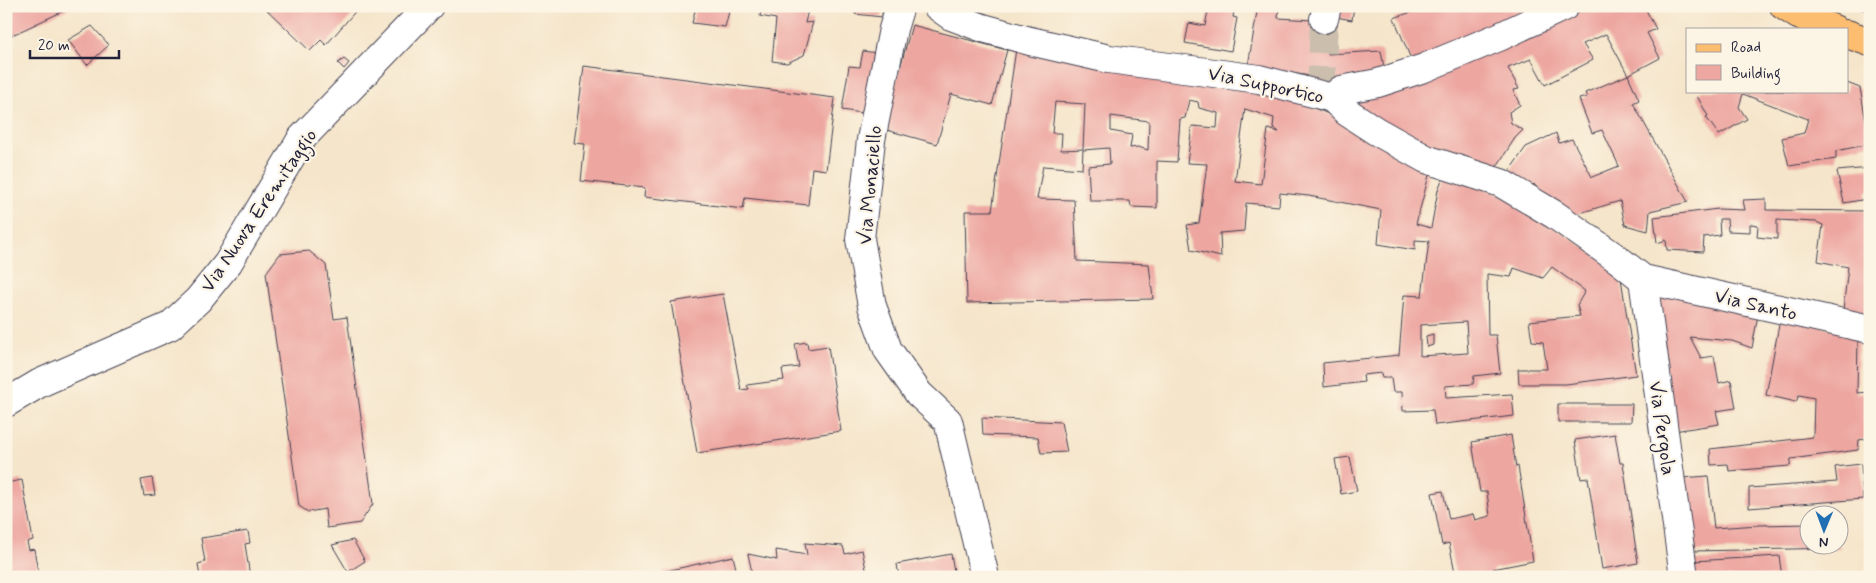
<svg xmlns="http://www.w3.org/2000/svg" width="1876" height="583" font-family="Mynerve,sans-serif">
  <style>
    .building { fill: #eda6a0; fill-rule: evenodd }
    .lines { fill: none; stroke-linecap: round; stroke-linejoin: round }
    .minor-tunnel { stroke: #cbbead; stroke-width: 28; stroke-dasharray: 28 14; stroke-linecap: butt }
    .minor-casing { stroke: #423f50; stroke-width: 30 }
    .major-casing { stroke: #423f50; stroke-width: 30 }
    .minor { stroke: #fff; stroke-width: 28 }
    .major { stroke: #fcbd6f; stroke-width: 28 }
    .labels { text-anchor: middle; stroke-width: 4.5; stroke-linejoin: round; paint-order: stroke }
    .street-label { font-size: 20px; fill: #22223b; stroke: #fcf5e5 }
  </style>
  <rect width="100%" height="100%" fill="#fcf5e5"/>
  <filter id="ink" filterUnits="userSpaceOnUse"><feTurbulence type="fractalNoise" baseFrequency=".02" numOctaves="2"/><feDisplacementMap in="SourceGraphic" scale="10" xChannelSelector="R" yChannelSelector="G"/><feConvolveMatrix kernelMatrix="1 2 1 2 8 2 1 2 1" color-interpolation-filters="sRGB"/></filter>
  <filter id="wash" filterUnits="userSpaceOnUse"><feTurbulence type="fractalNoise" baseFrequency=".0096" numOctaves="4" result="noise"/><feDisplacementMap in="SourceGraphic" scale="20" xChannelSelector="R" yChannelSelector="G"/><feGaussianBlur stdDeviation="1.12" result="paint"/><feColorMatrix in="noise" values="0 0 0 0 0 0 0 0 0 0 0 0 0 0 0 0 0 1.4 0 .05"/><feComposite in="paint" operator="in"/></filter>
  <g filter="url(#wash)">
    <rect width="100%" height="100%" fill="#f5e5ca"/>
    <g id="blocks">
      <path class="building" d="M6 6H74L6 38Z
        M263 6H360L326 45 321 40 310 51Z
        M696 6H722L730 8 725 27 692 23Z
        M762 6H809L805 23 813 22 804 55 787 63 772 61 776 19 760 16Z
        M857 6H883L882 17 855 14Z
        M1209 6H1235L1233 17 1237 18 1231 51 1185 43 1189 23 1205 26Z
        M1258 6H1279L1278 18 1329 21 1328 54 1381 51 1385 73 1341 81 1248 66Z
        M1338 6H1354L1352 20 1336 17Z
        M1429 6H1553L1413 64 1394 18Z
        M1578 6H1622L1624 10 1629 6H1644L1656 29 1647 33 1660 58 1628 75 1606 34 1583 44 1593 60 1545 85 1531 59 1508 68 1519 89 1513 90 1520 105 1509 112 1511 123 1523 130 1515 138 1494 171 1427 146 1352 109 1351 95Z
        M1855 6H1870V13Z
        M912 25 1007 50 992 105 951 94 937 144 883 129Z
        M92 26 109 45 87 65 68 40Z
        M1016 49 1255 84 1341 119 1432 164 1416 224 1431 228 1438 190 1445 172 1517 202 1620 272 1636 375 1566 384H1519L1518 369H1547L1543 342 1532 341 1529 321 1580 316 1577 305 1585 291 1552 267 1543 278 1514 268 1511 277 1487 274 1488 335H1496L1500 373 1474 376 1473 384 1445 386 1446 398 1512 394 1514 416 1435 425 1433 410 1403 411 1402 392H1393L1391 378H1382L1381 373 1363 375 1364 382 1324 387 1323 363 1399 355 1404 295 1422 296 1429 241 1415 240V250L1378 244 1381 210 1309 196 1280 193 1279 206 1246 203 1244 231 1220 233 1221 257 1191 250 1187 225 1199 223 1207 164 1187 163 1192 126 1217 128 1218 113 1199 108 1198 102 1189 100 1185 118 1180 119 1177 162 1157 161V208L1131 207 1130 201H1090L1088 166 1110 164 1109 148 1083 150 1082 169 1043 166 1037 199 1074 200 1077 261 1149 264 1153 299 967 303 965 211H992ZM1055 102 1085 104 1083 149 1061 150 1062 133H1052ZM1245 109 1274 118 1273 127 1279 132 1268 129 1261 184 1235 181ZM1111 116 1149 121 1148 150 1138 147 1130 148 1132 135 1111 131ZM1466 322 1468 353 1420 356V325Z
        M863 51 877 53 868 114 842 110 849 66 860 67Z
        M344 59 349 63 344 69 338 63Z
        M584 66 835 98 826 170 812 168 808 205 745 198 743 209 644 197 645 188 581 181 585 144 574 143Z
        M1628 75 1639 100 1633 103 1688 202 1650 211 1648 231 1625 225 1620 201 1566 217 1547 202 1534 184 1528 189 1505 177 1526 147 1556 133 1559 143 1572 139 1592 177 1619 166 1602 130 1592 133 1579 99 1587 97 1585 93Z
        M1847 83 1860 88 1870 144 1836 151V159L1789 166 1782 138 1804 133 1808 119 1743 94 1739 107 1747 119 1719 135 1706 117 1708 116 1697 96 1702 91H1847Z
        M1870 168V191L1865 192 1867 199 1844 203 1837 171Z
        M1766 199V210L1870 211V265H1865V276L1870 277V322L1842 319 1848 267 1818 261 1823 225 1816 222 1777 220V239L1757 237 1758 225 1750 224V232L1728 231 1727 219H1719L1720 235 1704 237 1703 252 1667 250 1666 240 1657 243 1654 217 1718 209 1745 210 1743 200Z
        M309 251 326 265 334 319 347 317 373 504 360 523 327 528 325 509 308 512 299 506 266 273 280 254Z
        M1654 290 1759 309 1752 348 1732 341 1690 337 1701 358 1714 356 1719 383 1731 380 1736 408 1716 411 1719 424 1674 431Z
        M723 294 741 390 749 389 747 385 784 380 782 369 799 367 795 344 807 342 808 349 828 346 841 431 697 453 671 302Z
        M1781 314 1858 336 1857 393 1870 392V438L1859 440 1858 450 1791 459 1790 466 1729 471 1728 464 1711 465 1710 449 1813 437 1814 398 1799 395 1796 402 1766 395Z
        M1433 334V345L1427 347 1426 336Z
        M1558 404H1632L1631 422H1558Z
        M982 418 1061 422 1067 452 1041 453 1038 437 983 435Z
        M1615 434 1620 463H1623L1638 563 1602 569 1588 478 1581 479 1575 440Z
        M1511 435 1516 467 1518 466 1533 561 1493 569 1494 577H1456L1449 543 1442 545 1432 493 1443 491 1449 519 1473 514 1475 520 1490 516 1487 492H1480L1472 442Z
        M1350 457 1357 491 1341 494 1335 459Z
        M1861 464 1863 499 1749 508V488L1837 482 1835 467Z
        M1708 476 1714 528 1759 525 1808 524V546H1840V548L1693 551 1682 478Z
        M152 478 155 495 144 496 141 480Z
        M22 480 33 540 27 542 29 550 34 549 39 577H6V483Z
        M248 531 250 543 245 544 250 577H200L198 564 205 562 201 538Z
        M353 540 365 561 348 572 332 545Z
        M805 543 843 546 845 554 862 550 867 574 856 577H753L748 554 777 560 776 550 807 555Z
        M951 554 955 577H899L897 564Z
        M733 556 738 577H663L662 572Z
        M1779 556 1782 577H1695L1693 561Z"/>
    </g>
  </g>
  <g filter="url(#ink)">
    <use href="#blocks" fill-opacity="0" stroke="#423f50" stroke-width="1"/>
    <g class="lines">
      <path class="minor-tunnel" d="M1321 95 1324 19"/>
      <g class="minor-casing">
        <path id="minor" d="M900 6 893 29 871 140 860 239 872 306 888 350 919 394 948 421 985 577
          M937 6 951 16 983 28 1030 41 1109 59 1259 79 1332 98 1347 112 1376 131 1426 159 1501 183 1555 215 1619 260 1643 279 1870 329
          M1324 19 1327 6
          M1332 98 1341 90 1378 83 1424 68 1499 37 1565 6
          M1643 279 1684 577
          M6 403 40 383 170 326 198 300 228 263 302 138 429 6"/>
      </g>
      <g class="major-casing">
        <path id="major" d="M1784 6 1798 15 1834 29
          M1847 34 1870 42"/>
      </g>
      <use href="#minor" class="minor"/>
      <use href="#major" class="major"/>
    </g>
  </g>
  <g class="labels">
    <g class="street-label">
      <text transform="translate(1266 84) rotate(12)" y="7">Via Supportico</text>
      <text transform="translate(869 185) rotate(-85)" y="7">Via Monaciello</text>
      <text transform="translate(258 210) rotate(-56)" y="7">Via Nuova Eremitaggio</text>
      <text transform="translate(1756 304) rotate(13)" y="7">Via Santo</text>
      <text transform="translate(1663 428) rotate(82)" y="7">Via Pergola</text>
    </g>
  </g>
  <rect width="1876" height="583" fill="none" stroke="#fcf5e5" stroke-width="25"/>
  <rect x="1686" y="28" width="162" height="65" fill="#fcf5e5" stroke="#a5a1a1"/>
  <rect x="1696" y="44" width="25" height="8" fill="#fcbd6f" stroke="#a5a1a1"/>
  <text x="1731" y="52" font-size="15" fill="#22223b">Road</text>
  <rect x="1696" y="65" width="25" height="15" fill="#eda6a0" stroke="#a5a1a1"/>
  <text x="1731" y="78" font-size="15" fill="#22223b">Building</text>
  <g transform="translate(1824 530) rotate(181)"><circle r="24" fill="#fcf5e5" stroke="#a5a1a1"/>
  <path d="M0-4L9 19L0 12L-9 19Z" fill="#1f6fb2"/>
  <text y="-8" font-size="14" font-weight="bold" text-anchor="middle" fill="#22223b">N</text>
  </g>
  <path d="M30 50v8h89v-8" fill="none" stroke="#22223b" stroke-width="2.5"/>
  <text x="38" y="50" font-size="15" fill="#22223b" stroke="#fcf5e5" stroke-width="4" paint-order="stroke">20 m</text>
</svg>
